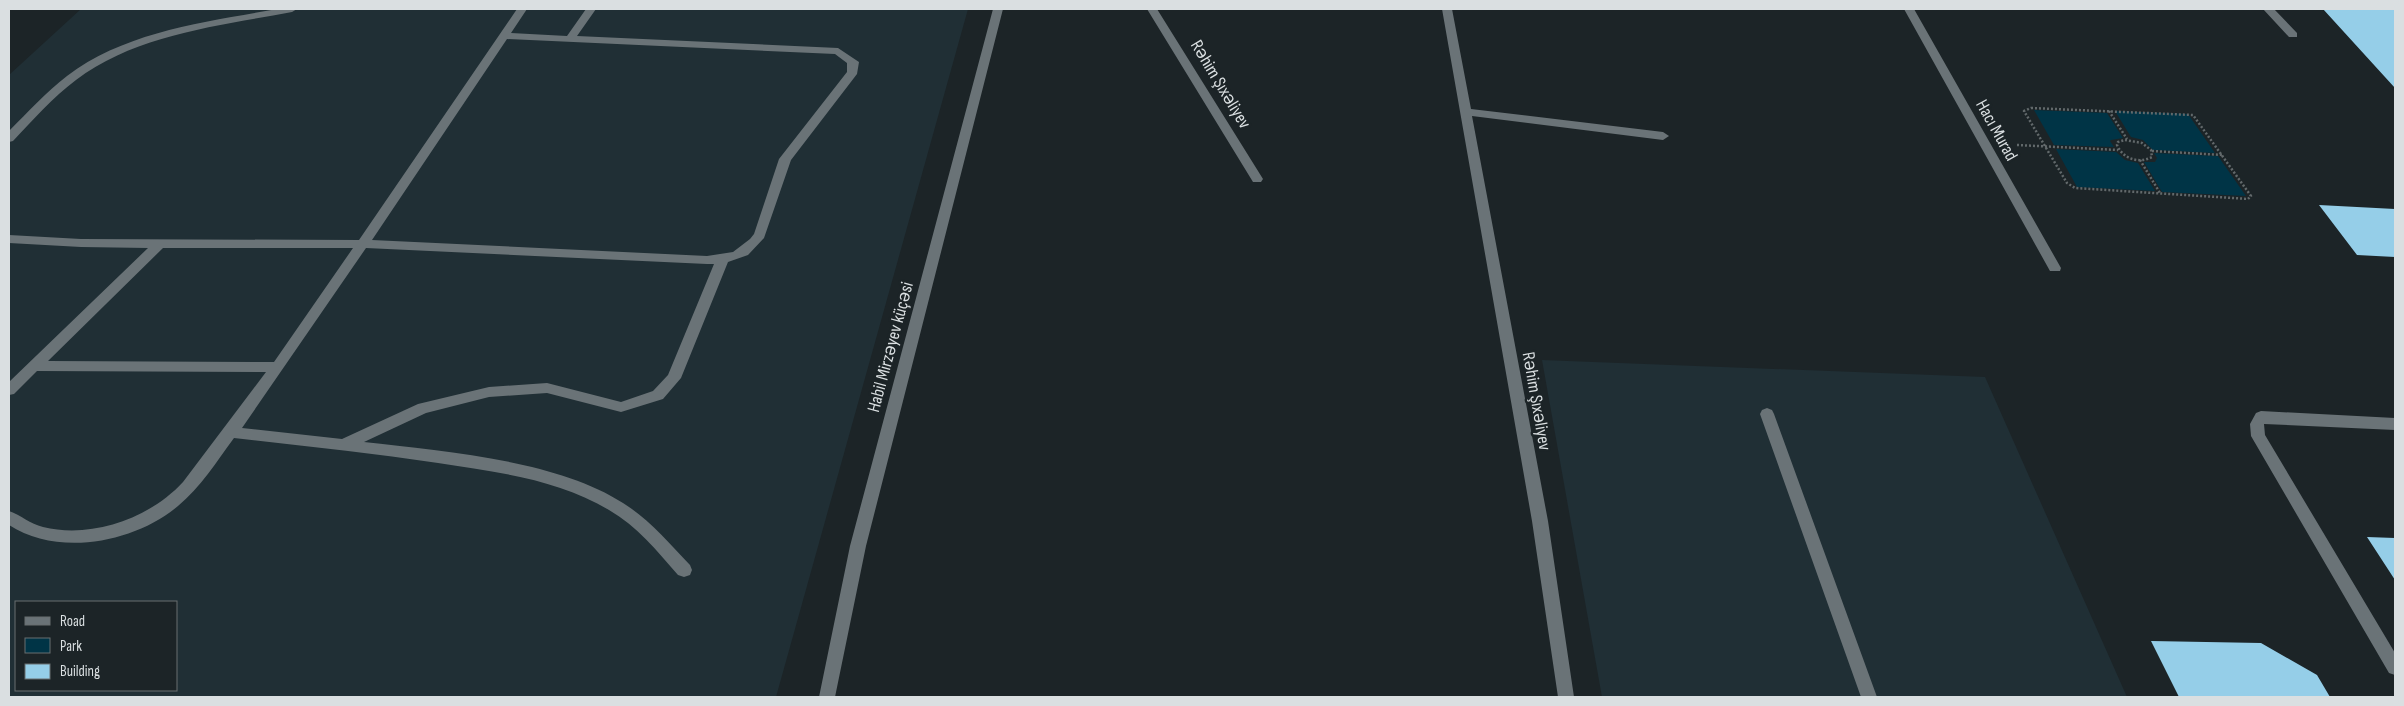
<svg xmlns="http://www.w3.org/2000/svg" width="2404" height="706" font-family="'Sofia Sans Condensed',sans-serif">
  <style>
    .built { fill: #202f35; fill-rule: evenodd }
    .green { fill: #003446 }
    .building { fill: #95cee8 }
    .lines { fill: none; stroke-linecap: round; stroke-linejoin: round }
    .path { stroke: #62696b; stroke-width: 2.5; stroke-dasharray: 2 2; stroke-linecap: butt }
    .service { fill: #6a7377; fill-rule: evenodd }
    .minor { fill: #6a7377; fill-rule: evenodd }
    .labels { text-anchor: middle; stroke-width: 5; stroke-linejoin: round; paint-order: stroke }
    .street-label { font-size: 18px; fill: #dadfe1; stroke: #1c2427 }
  </style>
  <rect width="100%" height="100%" fill="#1c2427"/>
  <path class="built" d="M81 9H968L776 697H9V75ZM16 602H176V690H16Z
    M1542 360 1985 377 2127 697H1602Z"/>
  <path class="green" d="M2034 110 2107 113 2123 138 2111 140 2110 141 2114 147 2054 145Z
    M2115 111 2188 114 2215 153 2153 150 2143 140 2131 137Z
    M2056 149 2116 152 2125 160 2138 163 2155 191 2077 187Z
    M2154 153 2218 156 2246 196 2162 192 2144 162H2155L2157 158Z"/>
  <path class="building" d="M2323 9H2395V88Z
    M2319 205 2395 209V257L2357 255Z
    M2367 537 2395 538V580Z
    M2151 641 2261 643 2317 675 2330 697H2179Z"/>
  <g class="lines">
    <path class="path" d="M2031 108 2193 115 2251 196 2248 199 2075 188 2067 183 2024 111Z
      M2109 111 2127 139
      M2125 140 2142 143 2151 150 2152 157C2139 164 2123 159 2117 145L2118 142Z
      M2017 145 2118 150
      M2152 151 2223 155
      M2140 160 2160 193"/>
    <path class="service" d="M277 9H297L292 12C219 26 137 34 76 80 53 97 33 120 13 141L9 142V131C28 112 46 92 67 76 126 31 206 22 277 9Z
      M517 9H527L511 33 567 36 586 9H596L577 36 838 48 859 62 857 74 791 160 764 238 748 255 728 262 681 378 663 399 621 412 547 393 489 397 426 413 364 442C442 451 557 460 623 503 649 519 669 543 690 565L692 570 690 575 684 577 678 575C657 551 637 526 609 510 558 479 496 472 438 463 370 453 302 446 234 438 217 461 200 488 178 506 134 543 58 557 9 525V511C21 515 30 524 43 527 92 539 150 518 183 482L266 372 37 371 14 394 9 395V382L148 248 81 247 9 243V235L81 239 359 240ZM507 39 835 54 847 63V72L779 159 754 234 750 239 733 252 707 256 372 240ZM163 248H353L274 362 48 361ZM366 248 707 264H714L668 375 653 391 621 402 547 383 489 387 418 404 342 439 242 428Z
      M2263 9H2274L2297 33V37H2289Z
      M1767 408 1772 410 1774 414 1877 697H1861L1760 414 1762 410Z
      M2261 411 2395 418V430L2264 424 2265 435 2395 653V675L2389 673 2251 436 2250 424 2256 413Z"/>
    <path class="minor" d="M993 9H1003L866 546 835 697H819L850 546Z
      M1147 9H1157L1263 179 1261 182H1253Z
      M1442 9H1452L1471 109 1663 132 1669 136 1663 140 1472 116 1548 521 1574 697H1558L1532 521Z
      M1904 9H1914L2061 268 2060 271H2050Z"/>
  </g>
  <g class="labels">
    <g class="street-label">
      <text transform="translate(1221 84) rotate(59)" y="6">Rəhim Şıxəliyev</text>
      <text transform="translate(1997 130) rotate(61)" y="6">Hacı Murad</text>
      <text transform="translate(890 347) rotate(-75)" y="6">Habil Mirzəyev küçəsi</text>
      <text transform="translate(1537 401) rotate(80)" y="6">Rəhim Şıxəliyev</text>
    </g>
  </g>
  <rect width="2404" height="706" fill="none" stroke="#dadfe1" stroke-width="20"/>
  <rect x="15" y="601" width="162" height="90" fill="#1c2427" stroke="#686f71"/>
  <rect x="25" y="617" width="25" height="8" fill="#6a7377" stroke="#686f71"/>
  <text x="60" y="626" font-size="15" fill="#dadfe1">Road</text>
  <rect x="25" y="638" width="25" height="15" fill="#003446" stroke="#686f71"/>
  <text x="60" y="651" font-size="15" fill="#dadfe1">Park</text>
  <rect x="25" y="664" width="25" height="15" fill="#95cee8" stroke="#686f71"/>
  <text x="60" y="676" font-size="15" fill="#dadfe1">Building</text>
</svg>
